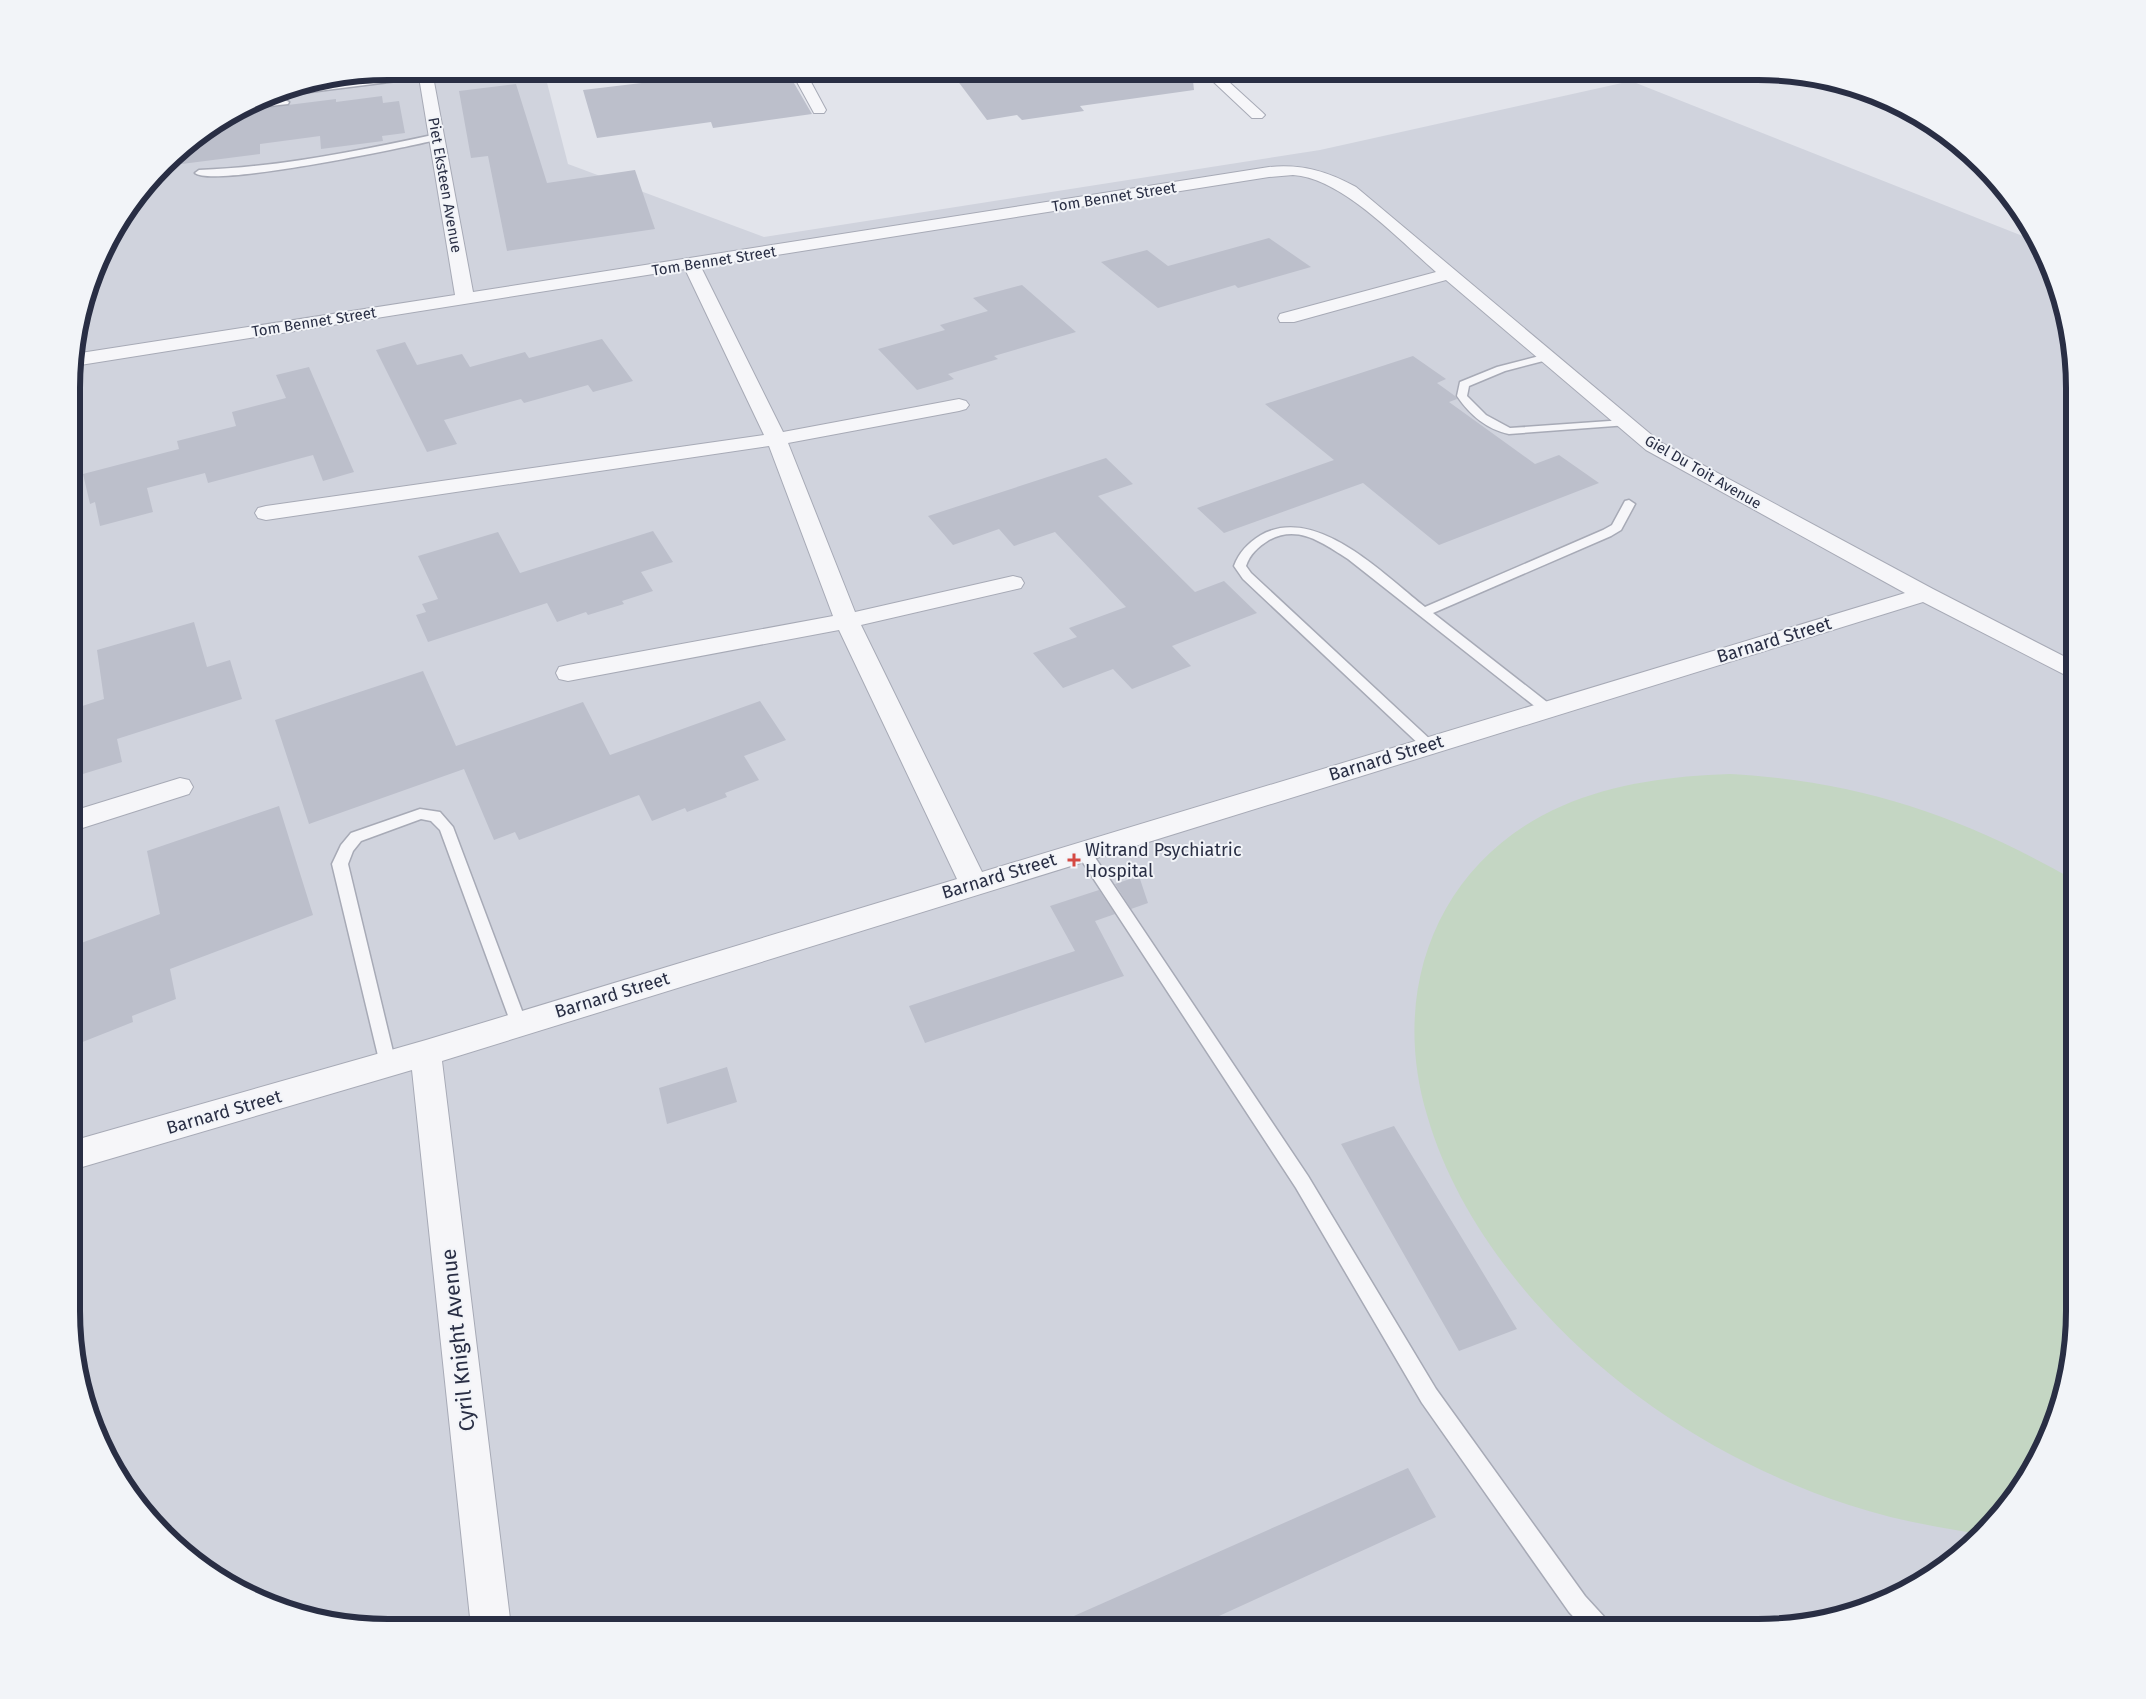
<svg xmlns="http://www.w3.org/2000/svg" width="2146" height="1699" font-family="'Fira Sans',sans-serif">
  <style>
    .built { fill: #d0d3dd }
    .green { fill: #c4d6c3 }
    .building { fill: #bcbfcb }
    .lines { fill: none; stroke-linecap: round; stroke-linejoin: round }
    .service-casing { stroke: #a7aab6; stroke-width: 3 }
    .minor-casing { stroke: #a7aab6; stroke-width: 2 }
    .service { fill: #f6f6f9; fill-rule: evenodd }
    .minor { fill: #f6f6f9; fill-rule: evenodd }
    .poi-dot { fill: #d54943; stroke: #f2f4f8; stroke-width: 2 }
    .labels { text-anchor: middle; stroke-width: 4; stroke-linejoin: round; paint-order: stroke }
    .far-street-label { font-size: 15px; fill: #292e44; stroke: #f2f4f8 }
    .street-label { font-size: 18px; fill: #292e44; stroke: #f2f4f8 }
    .poi-label { font-size: 18px; fill: #292e44; stroke: #f2f4f8; text-anchor: start }
    .near-street-label { font-size: 21px; fill: #292e44; stroke: #f2f4f8 }
    .rim { fill: none; stroke: #292e44; stroke-width: 6 }
  </style>
  <rect width="100%" height="100%" fill="#e2e4eb"/>
  <path class="built" d="M388 71H544L568 164 764 237 1320 150 1631 81 2038 242 2042 248 2064 306 2075 388 2074 1332 2051 1433 1996 1520 1934 1574 1880 1604 1758 1628 367 1627 266 1604 179 1549 104 1451 72 1332 74 346 114 230 179 150 286 88Z"/>
  <path class="green" d="M1730 774C1860 781 1962 816 2074 880V1332L2051 1433 1996 1520 1980 1534C1935 1527 1891 1519 1849 1505 1735 1468 1625 1400 1544 1312 1492 1256 1448 1188 1427 1115 1389 989 1438 860 1562 806 1615 783 1672 776 1730 774Z"/>
  <path class="building" d="M742 71H787L812 114 713 128 711 122 597 138 583 90Z
    M951 72H1192L1194 90 1080 106 1084 111 1022 120 1017 115 987 120Z
    M516 84 547 183 635 170 655 229 507 251 488 156 471 158 459 91Z
    M382 96 383 103 399 101 405 133 382 136 383 141 321 149 320 136 260 144V154L166 166 179 150 248 110 336 99V102Z
    M1269 238 1311 267 1238 288 1235 285 1158 308 1101 262 1147 250 1168 266Z
    M1022 285 1076 332 994 356 998 359 948 374 954 379 917 390 878 349 945 330 940 325 988 311 973 298Z
    M602 339 633 381 593 392 588 385 524 403 521 399 444 420 457 444 427 452 376 350 405 342 417 365 462 354 470 367 525 352 529 358Z
    M1413 356 1446 379 1437 383 1455 396 1457 399 1449 402 1535 464 1559 455 1599 483 1439 545 1363 483 1224 533 1197 508 1334 460 1265 404Z
    M309 367 354 472 323 481 313 455 208 483 205 473 147 488 153 512 100 526 95 502 90 504 83 474 179 449 177 441 236 426 232 412 286 398 276 375Z
    M1106 458 1133 484 1098 496 1195 592 1224 581 1257 613 1172 646 1191 666 1132 689 1113 669 1063 688 1033 653 1077 637 1069 628 1126 607 1055 532 1014 546 999 529 953 545 928 516Z
    M653 531 673 562 641 572 653 591 622 601 624 604 588 615 586 612 557 622 547 603 428 642 416 615 426 612 422 604 438 599 418 556 498 532 520 573Z
    M194 622 207 667 230 660 242 699 117 739 122 762 73 777V709L104 699 97 650Z
    M423 671 456 746 583 702 610 755 760 701 786 740 744 756 759 780 725 793 727 797 687 812 685 808 652 821 639 795 519 840 515 832 494 840 464 769 309 824 275 720Z
    M279 806 313 915 170 969 176 999 132 1016 133 1022 80 1043V1036L73 1039V946L160 914 147 851Z
    M1139 876 1148 903 1131 909 1115 884Z
    M1099 890 1115 914 1095 921 1124 976 925 1043 909 1006 1075 951 1050 906Z
    M727 1067 737 1102 667 1124 659 1088Z
    M1394 1126 1517 1329 1459 1351 1341 1144Z
    M1408 1468 1436 1517 1195 1627H1049Z"/>
  <g class="lines">
    <g class="service-casing">
      <path id="service" d="M426 73 430 75 429 77 270 97 277 93Z
        M285 100 289 102 288 104 252 108 260 103Z
        M437 134 440 135V139C408 147 213 188 195 173L199 170C280 167 358 151 437 134Z
        M1547 354 1551 355V359L1505 371 1469 386 1467 396 1486 415 1510 428 1624 420 1628 421V425L1509 434C1486 429 1470 415 1457 396L1460 382 1497 367Z
        M1629 500 1635 504 1621 530 1611 536 1433 613 1552 706 1554 709 1552 712H1542L1348 559C1323 543 1298 524 1269 540 1258 547 1250 554 1246 566L1251 573 1433 742 1435 745 1433 748H1423L1243 579 1234 566C1239 552 1248 543 1261 535 1316 504 1384 575 1425 607L1603 530 1612 525 1625 501Z
        M420 809 440 812 453 827 527 1024 525 1029 519 1031 513 1029 440 830 431 821 421 819 361 841 353 851 348 864 396 1064 394 1069 388 1071 382 1069 380 1064 332 864 341 845 351 833Z
        M1083 845 1088 847 1308 1176 1436 1389 1585 1596 1607 1620 1610 1628H1584L1569 1612 1422 1403 1296 1188 1078 855 1075 851 1078 847Z"/>
    </g>
    <g class="minor-casing">
      <path id="minor" d="M418 71H432L473 292 1269 167C1302 164 1327 171 1356 187L1660 442 1933 589 2075 662V680L1923 602 442 1061 511 1627H471L412 1070 72 1170V1141L426 1040 957 879 839 630 568 681 559 679 556 673 559 667 568 665 833 616 769 446 266 520 258 518 255 513 258 508 266 506 764 435 685 269 74 366V354L455 295ZM1293 175C1342 178 1399 240 1436 272L1280 314 1278 318 1280 322H1294L1446 280 1646 450 1905 593 982 872 861 625 1021 588 1024 583 1021 578 1013 576 855 612 788 443 959 411 966 409 969 405 966 401 959 399 783 432 701 267 1269 177Z
        M791 71H805L826 110 824 113H814Z
        M1203 72H1218L1262 112 1265 115 1262 118H1252Z
        M180 778 189 780 193 787 189 794 73 831V811Z"/>
    </g>
    <use href="#service" class="service"/>
    <use href="#minor" class="minor"/>
  </g>
  <path class="poi-dot" d="M1071.5 852.5h5v5h5v5h-5v5h-5v-5h-5v-5h5z"/>
  <g class="labels">
    <g class="far-street-label">
      <text transform="translate(445 185) rotate(80)" y="5">Piet Eksteen Avenue</text>
      <text transform="translate(1114 197) rotate(-9)" y="5">Tom Bennet Street</text>
      <text transform="translate(714 261) rotate(-9)" y="5">Tom Bennet Street</text>
      <text transform="translate(314 322) rotate(-9)" y="5">Tom Bennet Street</text>
      <text transform="translate(1703 472) rotate(30)" y="5">Giel Du Toit Avenue</text>
    </g>
    <g class="street-label">
      <text transform="translate(1774 640) rotate(-17)" y="6">Barnard Street</text>
      <text transform="translate(1386 758) rotate(-17)" y="6">Barnard Street</text>
      <text transform="translate(999 876) rotate(-17)" y="6">Barnard Street</text>
      <text transform="translate(612 995) rotate(-17)" y="6">Barnard Street</text>
      <text transform="translate(224 1112) rotate(-16)" y="6">Barnard Street</text>
    </g>
    <g class="poi-label">
      <text x="1085" y="856">Witrand Psychiatric<tspan x="1085" dy="21">Hospital</tspan></text>
    </g>
    <g class="near-street-label">
      <text transform="translate(458 1340) rotate(-96)" y="7">Cyril Knight Avenue</text>
    </g>
  </g>
  <path d="M0 0H2146V1699H0ZM388 80H1758A308 308 0 0 1 2066 388V1311A308 308 0 0 1 1758 1619H388A308 308 0 0 1 80 1311V388A308 308 0 0 1 388 80Z" fill="#f2f4f8" fill-rule="evenodd"/>
  <path class="rim" d="M388 80H1758A308 308 0 0 1 2066 388V1311A308 308 0 0 1 1758 1619H388A308 308 0 0 1 80 1311V388A308 308 0 0 1 388 80Z"/>
</svg>
